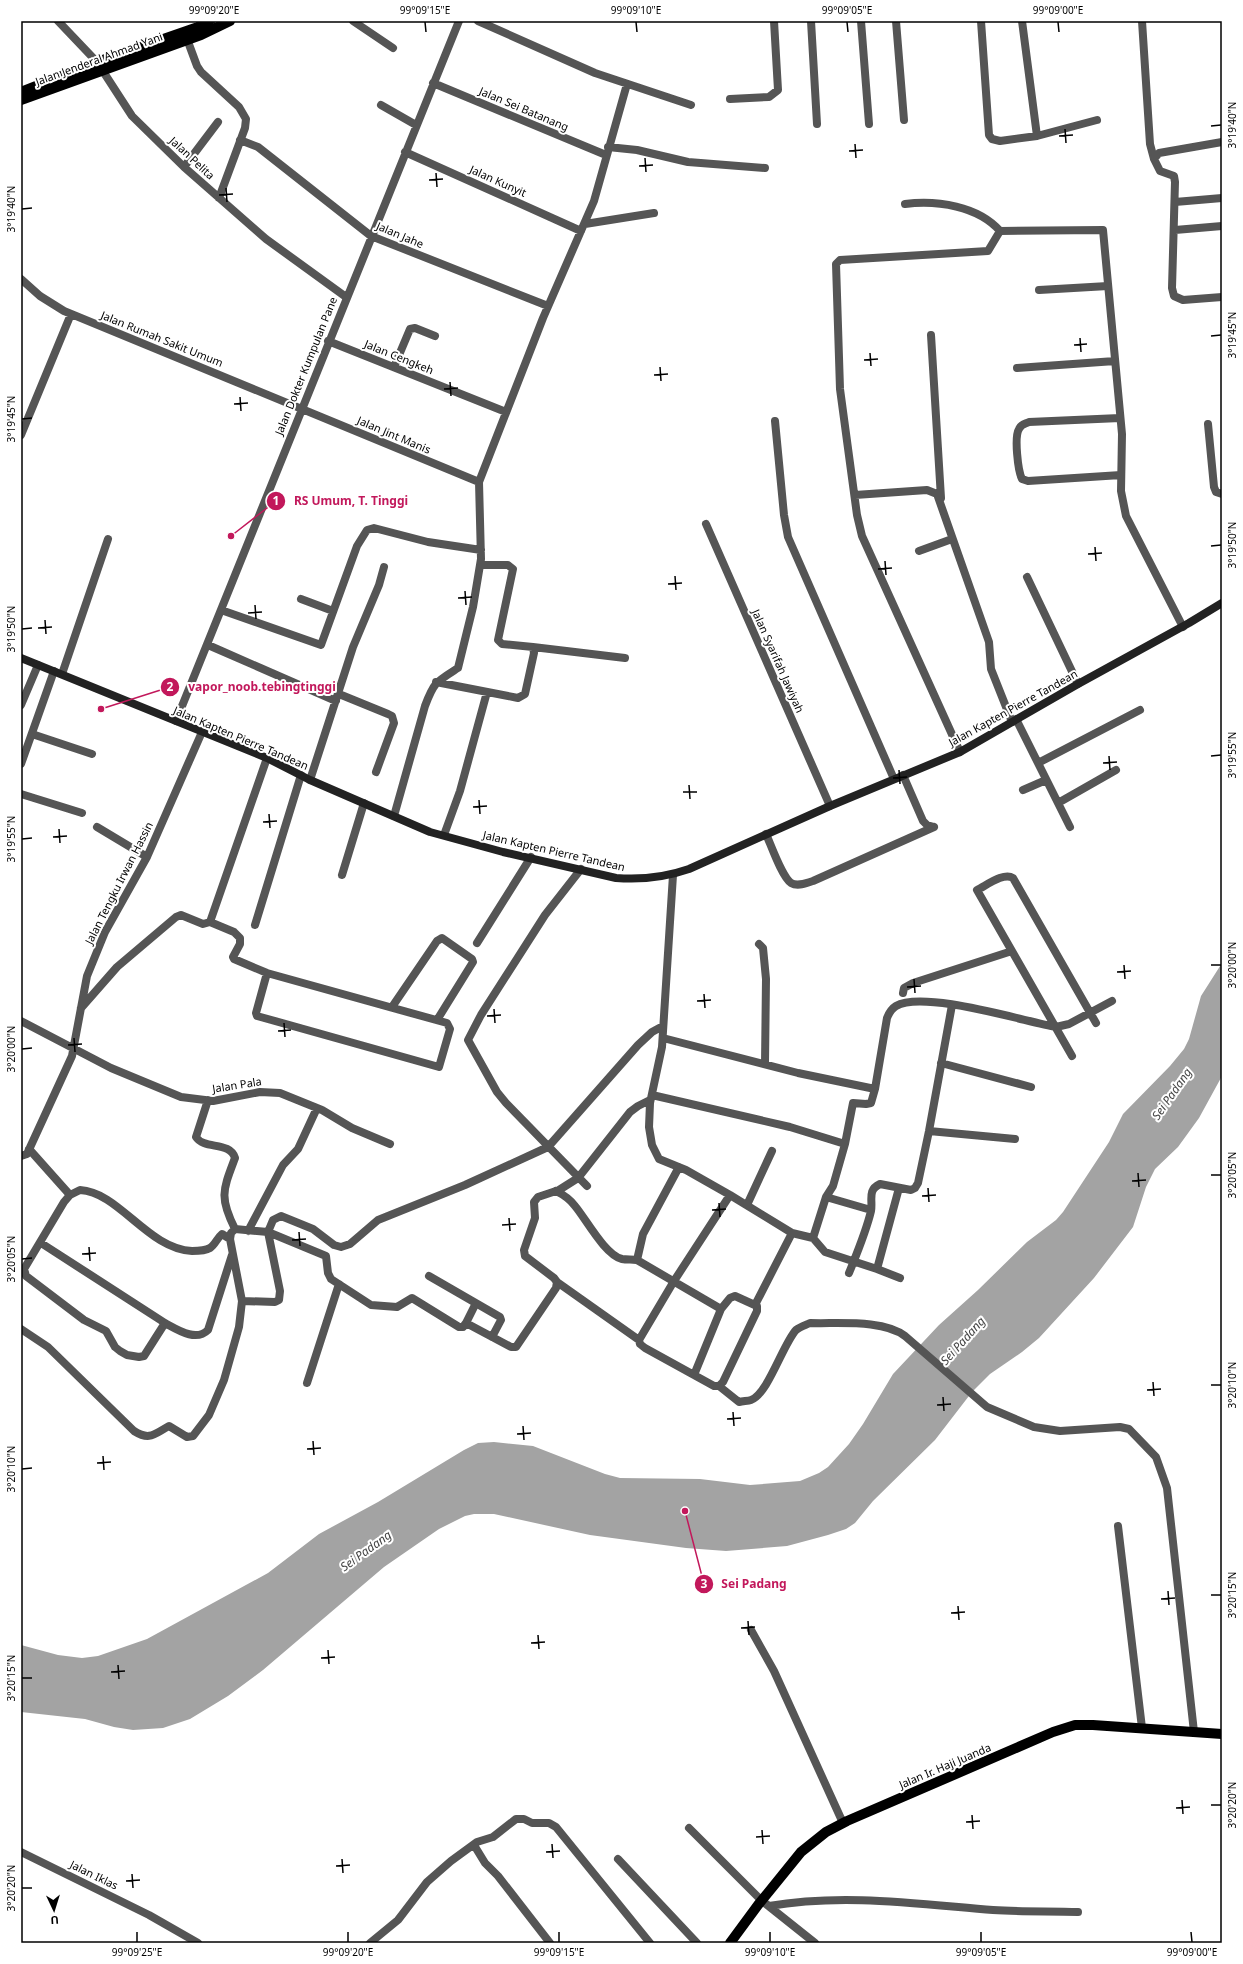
<svg xmlns="http://www.w3.org/2000/svg" width="1243" height="1964" font-family="'Noto Sans',sans-serif">
  <style>
    .water { fill: #a3a3a3 }
    .lines { fill: none; stroke-linecap: round; stroke-linejoin: round }
    .street { stroke: #555; stroke-width: 8 }
    .secondary { stroke: #222; stroke-width: 8 }
    .primary { stroke: #000; stroke-width: 10 }
    .ticks { fill: none; stroke: #000; stroke-width: 1.5 }
    .labels { text-anchor: middle; stroke-width: 4; stroke-linejoin: round; paint-order: stroke }
    .street-label { font-size: 11px; fill: #000; stroke: #fff }
    .water-label { font-size: 12px; font-style: italic; fill: #444; stroke: #fff }
    .leader { fill: none; stroke: #c2185b; stroke-width: 1.5 }
    .callout-dot { fill: #c2185b; stroke: #fff; stroke-width: 1.5 }
    .mark-label { font-size: 12px; text-anchor: middle; font-weight: bold; fill: #fff }
    .callout-label { font-size: 12px; text-anchor: middle; font-weight: bold; fill: #c2185b; stroke: #fff; stroke-width: 4; stroke-linejoin: round; paint-order: stroke }
    .neatline { fill: none; stroke: #000; stroke-width: 1.5 }
    .ticks-label { font-size: 10px; text-anchor: middle; fill: #000 }
  </style>
  <rect width="100%" height="100%" fill="#fff"/>
  <path class="water" d="M1222 963V1076L1199 1118 1178 1147 1155 1169 1146 1187 1133 1227 1094 1278 1039 1338 1022 1352 990 1374 972 1392 935 1440 873 1501 855 1523 846 1529 828 1535 787 1546 726 1551 686 1548 590 1535 494 1514H474L465 1516 439 1529 384 1567 263 1670 228 1696 190 1719 163 1728 133 1730 114 1727 85 1719 21 1712V1645L58 1655 82 1658 98 1656 147 1639 268 1573 319 1534 378 1502 464 1450 478 1443 494 1442 533 1446 605 1474 620 1478 700 1479 750 1485 800 1481 819 1473 828 1467 849 1444 863 1424 893 1374 939 1325 978 1290 1027 1242 1056 1220 1063 1212 1109 1142 1123 1114 1170 1066 1184 1049 1189 1039 1201 996Z"/>
  <g class="lines">
    <path class="street" d="M58 21 97 62 132 116 184 167 266 239 346 297
      M353 21 393 48
      M478 21 595 73 691 105
      M811 21 817 124
      M861 21 869 124
      M896 21 904 120
      M981 21 989 135 992 139 1000 141 1037 136 1097 120
      M1022 21 1037 136
      M1142 21 1150 144 1154 159
      M187 39 197 66 201 72 239 107 246 119 245 128 219 198
      M433 83 606 155
      M730 99 769 97 778 90 774 21
      M381 105 416 125
      M240 140 258 147 371 236 548 306
      M1222 142 1159 153 1154 159 1160 171 1174 176 1175 182 1172 288 1174 296 1183 300 1222 297
      M608 147 637 150 688 162 765 168
      M405 152 581 231
      M184 167 218 122
      M1175 202 1222 198
      M905 204C937 200 978 206 1000 231L1103 230 1122 434 1121 491 1126 516 1183 627
      M585 224 654 213
      M1175 230 1222 226
      M21 279 40 296 64 311 479 482
      M1039 290 1108 286
      M931 335 941 498
      M328 341 506 412
      M394 367 410 329 415 328 435 336
      M1017 368 1115 361
      M1120 418 1029 422C1025 424 1021 424 1019 429 1014 437 1018 471 1022 479L1028 481 1121 475
      M775 421 784 515 788 537 894 779
      M1208 424 1214 487 1216 492 1222 494
      M21 435 71 314
      M855 495 927 490 937 494 989 642 991 669 1012 722
      M706 524 830 806
      M919 551 952 539
      M1027 577 1078 684
      M301 599 333 611
      M221 610 321 645 357 546 367 530 374 528 428 542 481 550
      M208 645 336 701
      M533 647 625 658
      M62 674 108 539
      M436 682 518 698 525 694 534 653 533 647 502 644 498 640 513 569 508 565H480
      M339 694 388 714 392 716 394 723 376 772
      M21 705 38 665
      M1016 719 1070 827
      M176 721 459 21
      M32 734 92 754
      M960 752 862 536 857 515 840 389 836 264 840 260 988 251 1000 231
      M1038 763 1140 710
      M21 764 54 671
      M903 775 923 821 927 825 934 827
      M310 780 353 647 379 585 384 567
      M1023 790 1046 780
      M21 794 82 813
      M1058 803 1116 770
      M394 816 425 706C434 682 436 682 458 668L473 607 481 559 479 482 543 318 594 201 627 84
      M97 827 147 857
      M766 834C771 845 782 877 791 883 798 887 806 883 813 881L934 827
      M444 835 460 791 487 692
      M581 869 545 915 481 1015 468 1040 497 1092 506 1103 587 1186
      M342 875 364 803
      M673 875 662 1047 650 1103 649 1127 652 1145 659 1159 686 1170 730 1195 792 1233 813 1238 825 1252 877 1269 900 1278
      M210 922 267 758
      M255 925 301 775
      M477 943 531 857
      M759 944 763 948 766 979 765 1064
      M903 993 904 988 913 983 1012 951
      M392 1007 437 941 442 938 472 959 473 962 437 1020
      M81 1008 117 967 176 917 181 915 203 924 210 922 234 932 240 938V944L233 957 234 959 267 973 447 1023 450 1029 439 1067 257 1016 256 1013 267 973
      M21 1021 111 1068 181 1097 213 1101 260 1092 280 1093 322 1110 352 1128 390 1144
      M663 1038 798 1073 875 1089
      M1072 1056 977 890C987 885 1004 872 1013 878L1096 1023
      M941 1063 1031 1087
      M652 1095 790 1127 845 1144
      M208 1100 196 1137C204 1150 230 1141 235 1158 223 1190 219 1197 235 1229
      M929 1131 1015 1139
      M29 1149 70 1195
      M21 1156 27 1154 72 1056 87 976 105 932 147 857 202 732
      M556 1191C564 1195 570 1199 575 1206 586 1219 605 1255 622 1259 627 1260 633 1259 637 1260L721 1309
      M826 1197 871 1210
      M747 1205 772 1151
      M248 1231 283 1165 298 1149 317 1108
      M813 1238 826 1197 833 1186 845 1144 853 1103 866 1104 871 1103 875 1089 887 1018C889 1013 891 1009 896 1006 923 990 1023 1021 1056 1027L1069 1024 1112 1001
      M41 1243 165 1323C178 1330 196 1342 208 1330L232 1255
      M637 1260 643 1234 679 1167
      M877 1269 899 1188
      M849 1273C857 1253 866 1232 871 1211 873 1200 867 1190 880 1184L911 1190 915 1188 918 1183 929 1131 952 1005
      M429 1276 500 1317 501 1320 492 1337
      M557 1282 639 1340 640 1344 645 1348 714 1386H719L723 1382 757 1311V1306L735 1296 730 1298 721 1309 694 1375
      M242 1301 275 1302 279 1300 280 1291 268 1232 326 1256 328 1273 331 1279 371 1305 397 1307 412 1298 459 1327H463L466 1323 511 1347H516L556 1288 557 1282 554 1278 525 1256 524 1250 535 1218 534 1202 538 1197 559 1190 578 1178 630 1112 638 1106 650 1100
      M755 1305 792 1233
      M165 1323 144 1356 139 1357 127 1355 120 1351 115 1347 106 1331 84 1320 26 1276 24 1269 64 1202 70 1195 80 1190C119 1192 148 1249 192 1251 198 1251 205 1251 210 1248 215 1245 217 1238 222 1234L230 1239
      M466 1323 476 1303
      M21 1329 48 1347 134 1431C150 1441 154 1434 169 1426L187 1437 193 1436 209 1415 224 1380 239 1327 242 1301 230 1239 231 1233 235 1229 268 1232 273 1220 281 1216 313 1229 334 1245 341 1247 350 1244 378 1220 465 1185 548 1147 638 1045 652 1032 663 1026
      M639 1340 674 1281 730 1195
      M307 1383 339 1284
      M719 1386 739 1402C743 1401 748 1401 751 1400 768 1394 783 1344 796 1330 800 1327 806 1325 810 1323 838 1324 883 1319 905 1336L987 1407 1034 1427 1060 1431 1120 1427 1129 1429 1156 1457 1167 1488 1194 1732
      M1118 1526 1142 1728
      M751 1630 774 1671 843 1823
      M689 1828 761 1900 815 1943
      M474 1845 485 1863 498 1876 550 1943
      M21 1852 149 1915 198 1943
      M618 1859 697 1943
      M769 1906C843 1893 919 1904 993 1910 1021 1912 1050 1911 1078 1912
      M370 1943 398 1920 427 1882 451 1861 477 1842 493 1837 516 1819H524L532 1823H549L556 1827 650 1943"/>
    <path class="secondary" d="M21 658 267 758 310 780 430 832 503 852 616 878C641 880 666 877 689 869L830 806 960 752 1078 684 1189 623 1222 603"/>
    <path class="primary" d="M21 92 97 62 198 27 209 21
      M21 100 201 35 230 21
      M730 1943 758 1905 801 1852 826 1832 847 1821 1053 1732 1075 1725H1093L1222 1734"/>
  </g>
  <path class="ticks" d="M214 22 215 32M425 22 426 32M636 22 637 32M847 22 848 32M1058 22 1059 32M1211 126 1221 125M1065 129 1066 143M1059 136 1073 135M855 144 856 158M849 151 863 150M645 158 646 172M639 166 653 165M436 173 437 187M429 180 443 179M226 188 227 202M219 195 233 194M22 209 32 208M1211 336 1221 335M1080 338 1081 352M1074 345 1087 344M870 353 871 366M864 360 878 359M660 367 661 381M654 375 668 374M450 382 451 396M444 389 458 388M240 397 241 411M234 404 248 403M22 419 32 418M1211 546 1221 545M1095 547 1096 561M1088 554 1102 553M885 561 886 575M878 569 892 568M675 576 676 590M668 584 682 583M465 591 466 605M458 598 472 597M255 605 256 619M248 613 262 612M45 620 46 634M38 628 52 627M22 629 32 628M1109 756 1110 770M1211 756 1221 755M1103 763 1117 762M899 770 900 784M893 778 907 777M689 785 690 799M683 792H697M479 800 480 814M473 807 487 806M269 814 270 828M263 822 277 821M59 829 60 843M53 837 67 836M22 839 32 838M1124 965 1125 979M1211 965H1221M1117 972 1131 971M914 979 915 993M907 987 921 986M704 994 705 1008M697 1001 711 1000M494 1009 495 1023M487 1016 501 1015M284 1023 285 1037M278 1031 291 1030M74 1038 75 1052M68 1045 82 1044M22 1049 32 1048M1138 1173 1139 1187M1211 1175H1221M1132 1181 1146 1180M928 1188 929 1202M922 1196 936 1195M719 1203 720 1217M712 1210 726 1209M509 1218 510 1231M502 1225 516 1224M299 1232 300 1246M292 1240 306 1239M89 1247 90 1261M82 1254 96 1253M22 1259 32 1258M1153 1382 1154 1396M1211 1385H1221M1147 1390 1161 1389M943 1397 944 1411M937 1405 951 1404M733 1412 734 1426M727 1419 741 1418M523 1426 524 1440M517 1434 531 1433M313 1441 314 1455M307 1449 321 1448M103 1456 104 1470M97 1463 111 1462M22 1469 32 1468M1168 1591 1169 1605M1211 1595H1221M1161 1599 1175 1598M958 1606 959 1620M951 1613 965 1612M748 1621 749 1635M741 1628 755 1627M538 1635 539 1649M531 1643 545 1642M328 1650 329 1664M321 1658 335 1657M118 1665 119 1679M111 1672 125 1671M22 1678H32M1182 1800 1183 1814M1211 1805H1221M1176 1808 1190 1807M972 1815 973 1829M966 1822 980 1821M762 1830 763 1844M756 1837 770 1836M552 1844 553 1858M546 1852 560 1851M342 1859 343 1873M336 1866 350 1865M132 1874 133 1888M126 1881 140 1880M22 1888H32M137 1932V1942M348 1932V1942M559 1932V1942M770 1932V1942M981 1932V1942M1191 1932 1192 1942"/>
  <g class="labels">
    <g class="street-label">
      <text transform="translate(99 59) rotate(-20)" y="4">Jalan Jenderal Ahmad Yani</text>
      <text transform="translate(524 109) rotate(23)" y="4">Jalan Sei Batanang</text>
      <text transform="translate(192 158) rotate(43)" y="4">Jalan Pelita</text>
      <text transform="translate(498 181) rotate(24)" y="4">Jalan Kunyit</text>
      <text transform="translate(400 235) rotate(23)" y="4">Jalan Jahe</text>
      <text transform="translate(162 339) rotate(22)" y="4">Jalan Rumah Sakit Umum</text>
      <text transform="translate(399 357) rotate(22)" y="4">Jalan Cengkeh</text>
      <text transform="translate(306 366) rotate(-68)" y="4">Jalan Dokter Kumpulan Pane</text>
      <text transform="translate(394 435) rotate(23)" y="4">Jalan Jint Manis</text>
      <text transform="translate(778 661) rotate(66)" y="4">Jalan Syarifah Jawiyah</text>
      <text transform="translate(1013 708) rotate(-29)" y="4">Jalan Kapten Pierre Tandean</text>
      <text transform="translate(241 738) rotate(23)" y="4">Jalan Kapten Pierre Tandean</text>
      <text transform="translate(554 851) rotate(13)" y="4">Jalan Kapten Pierre Tandean</text>
      <text transform="translate(119 883) rotate(-63)" y="4">Jalan Tengku Irwan Hassin</text>
      <text transform="translate(237 1085) rotate(-9)" y="4">Jalan Pala</text>
      <text transform="translate(945 1766) rotate(-23)" y="4">Jalan Ir. Haji Juanda</text>
      <text transform="translate(94 1875) rotate(26)" y="4">Jalan Iklas</text>
    </g>
    <g class="water-label">
      <text transform="translate(1172 1094) rotate(-55)" y="4">Sei Padang</text>
      <text transform="translate(963 1341) rotate(-48)" y="4">Sei Padang</text>
      <text transform="translate(366 1551) rotate(-36)" y="4">Sei Padang</text>
    </g>
  </g>
  <path class="leader" d="M231 536L276 501M101 709L170 687M685 1511L704 1584"/>
  <g class="callout-dot">
    <circle cx="231" cy="536" r="4"/>
    <circle cx="101" cy="709" r="4"/>
    <circle cx="685" cy="1511" r="4"/>
    <circle cx="276" cy="501" r="10"/>
    <circle cx="170" cy="687" r="10"/>
    <circle cx="704" cy="1584" r="10"/>
  </g>
  <g class="mark-label">
    <text x="276" y="505">1</text>
    <text x="170" y="691">2</text>
    <text x="704" y="1588">3</text>
  </g>
  <g class="callout-label">
    <text x="351" y="505">RS Umum, T. Tinggi</text>
    <text x="262" y="691">vapor_noob.tebingtinggi</text>
    <text x="754" y="1588">Sei Padang</text>
  </g>
  <rect width="1243" height="1964" fill="none" stroke="#ffffff" stroke-width="44"/>
  <g transform="translate(54 1910) rotate(176)" stroke="#ffffff" stroke-width="3" paint-order="stroke">
  <path d="M0-3L7 15L0 10L-7 15Z" fill="#000000"/>
  <text y="-6" font-size="11" font-weight="bold" text-anchor="middle" fill="#000000">U</text>
  </g>
  <rect x="22" y="22" width="1199" height="1920" class="neatline"/>
  <g class="ticks-label">
    <text x="214" y="14">99°09'20"E</text>
    <text x="425" y="14">99°09'15"E</text>
    <text x="636" y="14">99°09'10"E</text>
    <text x="847" y="14">99°09'05"E</text>
    <text x="1058" y="14">99°09'00"E</text>
    <text transform="translate(1232 125) rotate(-90)" y="4">3°19'40"N</text>
    <text transform="translate(11 209) rotate(-90)" y="4">3°19'40"N</text>
    <text transform="translate(1232 335) rotate(-90)" y="4">3°19'45"N</text>
    <text transform="translate(11 419) rotate(-90)" y="4">3°19'45"N</text>
    <text transform="translate(1232 545) rotate(-90)" y="4">3°19'50"N</text>
    <text transform="translate(11 629) rotate(-90)" y="4">3°19'50"N</text>
    <text transform="translate(1232 755) rotate(-90)" y="4">3°19'55"N</text>
    <text transform="translate(11 839) rotate(-90)" y="4">3°19'55"N</text>
    <text transform="translate(1232 965) rotate(-90)" y="4">3°20'00"N</text>
    <text transform="translate(11 1049) rotate(-90)" y="4">3°20'00"N</text>
    <text transform="translate(1232 1175) rotate(-90)" y="4">3°20'05"N</text>
    <text transform="translate(11 1259) rotate(-90)" y="4">3°20'05"N</text>
    <text transform="translate(1232 1385) rotate(-90)" y="4">3°20'10"N</text>
    <text transform="translate(11 1469) rotate(-90)" y="4">3°20'10"N</text>
    <text transform="translate(1232 1595) rotate(-90)" y="4">3°20'15"N</text>
    <text transform="translate(11 1678) rotate(-90)" y="4">3°20'15"N</text>
    <text transform="translate(1232 1805) rotate(-90)" y="4">3°20'20"N</text>
    <text transform="translate(11 1888) rotate(-90)" y="4">3°20'20"N</text>
    <text x="137" y="1956">99°09'25"E</text>
    <text x="348" y="1956">99°09'20"E</text>
    <text x="559" y="1956">99°09'15"E</text>
    <text x="770" y="1956">99°09'10"E</text>
    <text x="981" y="1956">99°09'05"E</text>
    <text x="1192" y="1956">99°09'00"E</text>
  </g>
</svg>
